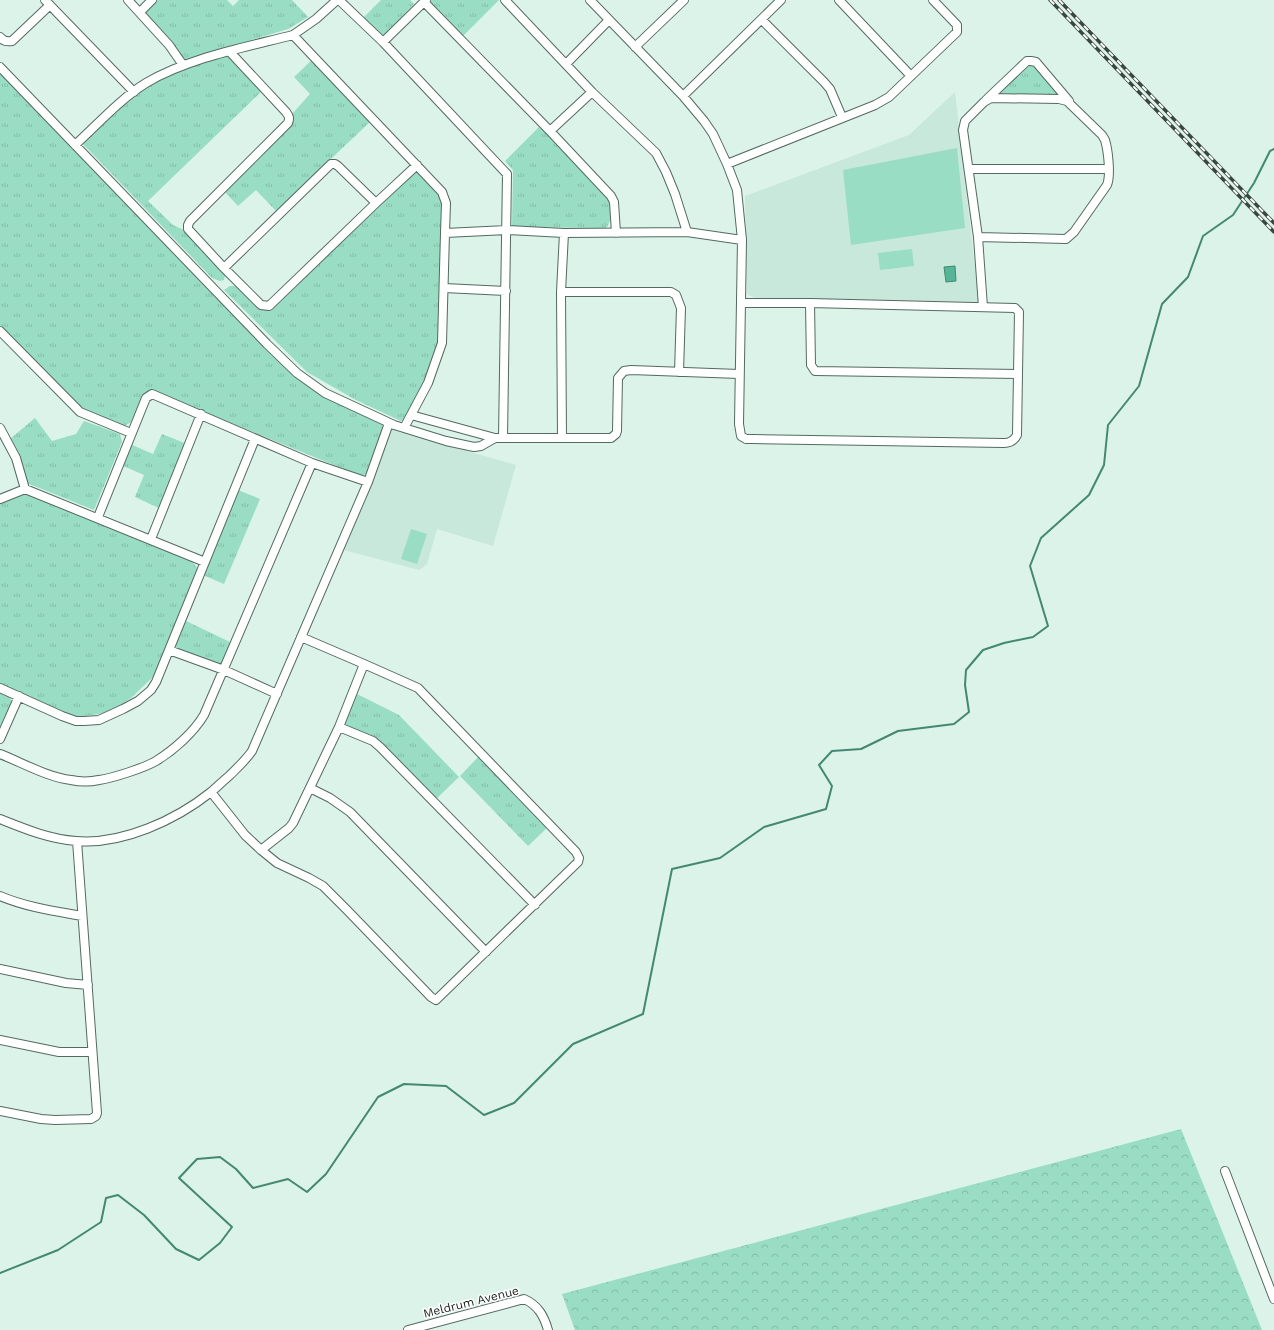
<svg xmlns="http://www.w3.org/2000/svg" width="1274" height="1330" font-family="'Work Sans',sans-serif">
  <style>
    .built { fill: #c7e8db }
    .grass { fill: url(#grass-tufts) }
    .forest { fill: url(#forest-crowns) }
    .pitch { fill: #99ddc4 }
    .water { fill: #56b597; stroke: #438872 }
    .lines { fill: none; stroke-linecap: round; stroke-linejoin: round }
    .stream { stroke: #438872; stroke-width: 2 }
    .street-casing { stroke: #546961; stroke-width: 10 }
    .street { stroke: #fff; stroke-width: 8 }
    .rail-casing { stroke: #3a4642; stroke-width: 3.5 }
    .rail { stroke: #fff; stroke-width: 2; stroke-dasharray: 6; stroke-linecap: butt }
    .labels { text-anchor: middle; stroke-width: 3; stroke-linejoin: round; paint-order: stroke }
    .street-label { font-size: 12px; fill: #161f1c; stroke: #fff }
  </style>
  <defs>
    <pattern id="grass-tufts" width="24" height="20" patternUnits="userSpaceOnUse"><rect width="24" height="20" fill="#99ddc4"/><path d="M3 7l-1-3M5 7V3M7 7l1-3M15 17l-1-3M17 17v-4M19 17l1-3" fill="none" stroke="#83bda8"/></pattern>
    <pattern id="forest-crowns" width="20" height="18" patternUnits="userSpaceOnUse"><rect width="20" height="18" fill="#99ddc4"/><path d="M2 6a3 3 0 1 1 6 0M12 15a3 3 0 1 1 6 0" fill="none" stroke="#83bda8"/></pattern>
  </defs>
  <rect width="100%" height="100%" fill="#dbf3e9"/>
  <path class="built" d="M955 92 979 303 758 299 748 295 747 291 745 196 909 135Z
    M392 430 516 465 493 546 437 529 427 564 419 570 344 550Z"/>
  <path class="grass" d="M155 0H227L233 6 239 0H292L308 17 288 29 184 60 143 12Z
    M381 0H410L414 4 382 37 363 18Z
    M429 0H499L462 37 427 2Z
    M228 54 263 90 148 201 173 225 186 231 224 272 225 276 224 280 220 281 212 278 82 143C103 123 124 99 148 84 173 69 201 62 228 54Z
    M313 59 371 121 276 211 256 190 238 206 223 190 291 124 293 113 310 94 294 77Z
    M1027 64H1035L1062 97 993 96Z
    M0 71 295 374 381 422 384 427 366 474 361 476 152 391 143 394 131 422 123 427 80 409 0 327Z
    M541 125 608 197C613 207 613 219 606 228L512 227 513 170 505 161Z
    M417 167 441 193 445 203 441 342 435 362 410 415 401 421 354 399 307 372 224 290 230 286H238L264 308Z
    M35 418 52 441 76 434 84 421 120 434 122 442 94 510 27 483 14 446 10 439Z
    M162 434 187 444 161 509 135 497 144 475 121 465 130 444 153 454Z
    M238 490 260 499 224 584 203 575Z
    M24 492 190 559 198 569 154 676 131 698 115 709 99 714 78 717 62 713 0 685V501Z
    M184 620 230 642 222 664 217 665 176 649 174 644Z
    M0 690C23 700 7 719 0 736Z
    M357 694 399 715 459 777 435 800 389 751 342 726Z
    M480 755 549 826 528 846 460 776Z"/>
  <path class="forest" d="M1181 1129 1262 1330H575L562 1294Z"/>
  <path class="pitch" d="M957 148 965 228 851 245 843 170Z
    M912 249 914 266 880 270 878 253Z
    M411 529 427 534 417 564 401 559Z"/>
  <path class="water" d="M955 266 956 281 946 282 944 267Z"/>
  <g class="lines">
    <path class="stream" d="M0 1273 58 1250 101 1222 106 1198 118 1195 144 1215 176 1249 199 1260 220 1243 232 1227 179 1178 197 1159 220 1157 236 1169 253 1188 288 1179 307 1192 326 1174 378 1097 404 1084 446 1086 484 1115 514 1103 573 1044 643 1014 672 869 720 858 764 827 826 809 832 786 819 765 832 751 861 749 898 731 954 724 969 712 965 685 966 670 983 650 1004 643 1033 637 1048 626 1030 566 1041 538 1089 495 1104 465 1108 425 1139 386 1162 304 1188 277 1203 236 1233 215 1254 183 1270 151 1274 149"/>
    <g class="street-casing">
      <path id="street" d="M45 0 134 92
        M128 0 169 45 183 65
        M337 0 316 19 293 35 442 192 446 203 445 233
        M339 0 383 42 507 174 503 438
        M505 0 592 92 656 153 666 172 675 194 687 232
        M590 0 683 96 704 121 713 134 727 164 737 190 742 240 739 424 741 436 746 439H753L1004 443C1010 443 1014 441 1017 435L1019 312 1015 308 810 303H742
        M839 0 911 76
        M424 2 550 131 611 196 614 202 616 233
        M140 12 152 0
        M762 20 824 82 830 89 842 117
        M0 37C3 41 7 42 12 41L50 5
        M383 42 426 0
        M635 47 684 0
        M230 52 286 112C289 116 290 118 288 123L190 221 188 225V229L224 268 261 305 269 306 376 203 417 165
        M566 64 609 20
        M0 67 267 344 297 373 325 393 394 425 404 428
        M683 96 781 0
        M986 100 1027 61H1031L1036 62 1069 101
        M550 131 592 92
        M75 145C97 125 120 99 146 83 188 58 246 47 293 35
        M727 164 875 105 889 97 957 32V25L933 0
        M969 169H1108
        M978 237 1066 239 1074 232 1107 185C1111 175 1108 150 1105 140L1102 135 1067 101 1059 99 991 98 984 102 965 121 963 130 978 237 983 307
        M224 268 331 164H335L338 166 376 203
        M444 288 506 291
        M561 292 564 233
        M810 303 811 365 815 371 1018 374
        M0 331 80 412 131 433
        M739 374 631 370 624 371 618 378 617 431 616 434 611 438H495L481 446 474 447 446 441 404 428 428 383 442 343 445 233 507 230 564 233 687 232 742 240
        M411 415 495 438
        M0 428 16 458 25 489
        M562 438 561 292H671L676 295 681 308 679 372
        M0 499 25 489 205 562
        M98 517 146 398 152 394 312 463 368 482
        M151 539 201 414
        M169 650 224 670 277 694
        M0 688 62 716 76 721H84L99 720 123 709 138 701 151 690 156 682 255 439
        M339 727 373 741 380 747 535 905
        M0 739 19 696
        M0 754C23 763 47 777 71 780 80 782 90 782 99 780 113 778 144 768 156 761 174 750 194 732 204 715L312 463
        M310 788 330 798 350 812 486 952
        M211 792 245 835 261 850 289 828 293 823 339 727 364 664 301 637
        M0 819C25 829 49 839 76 841 122 845 176 820 211 792 217 787 223 781 229 776 237 768 245 761 252 751L368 482 389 423
        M261 850 277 863 309 878 323 886 347 910 431 997 436 1000 578 862 579 858 576 852 418 688 364 664
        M0 896C26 907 54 911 82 916
        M0 969 66 983 88 985
        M0 1040 59 1052H92
        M0 1111 41 1119 55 1120 91 1119 96 1116 97 1113 77 841
        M1225 1171 1274 1299
        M408 1330 524 1299C538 1305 544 1316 548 1330"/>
    </g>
    <use href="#street" class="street"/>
    <g class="rail-casing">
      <path id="rail" d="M1050 0 1274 232
        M1059 0 1274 223"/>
    </g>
    <use href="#rail" class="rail"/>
  </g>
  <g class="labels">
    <g class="street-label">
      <text transform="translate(471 1302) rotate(-14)" y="4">Meldrum Avenue</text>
    </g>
  </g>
</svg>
